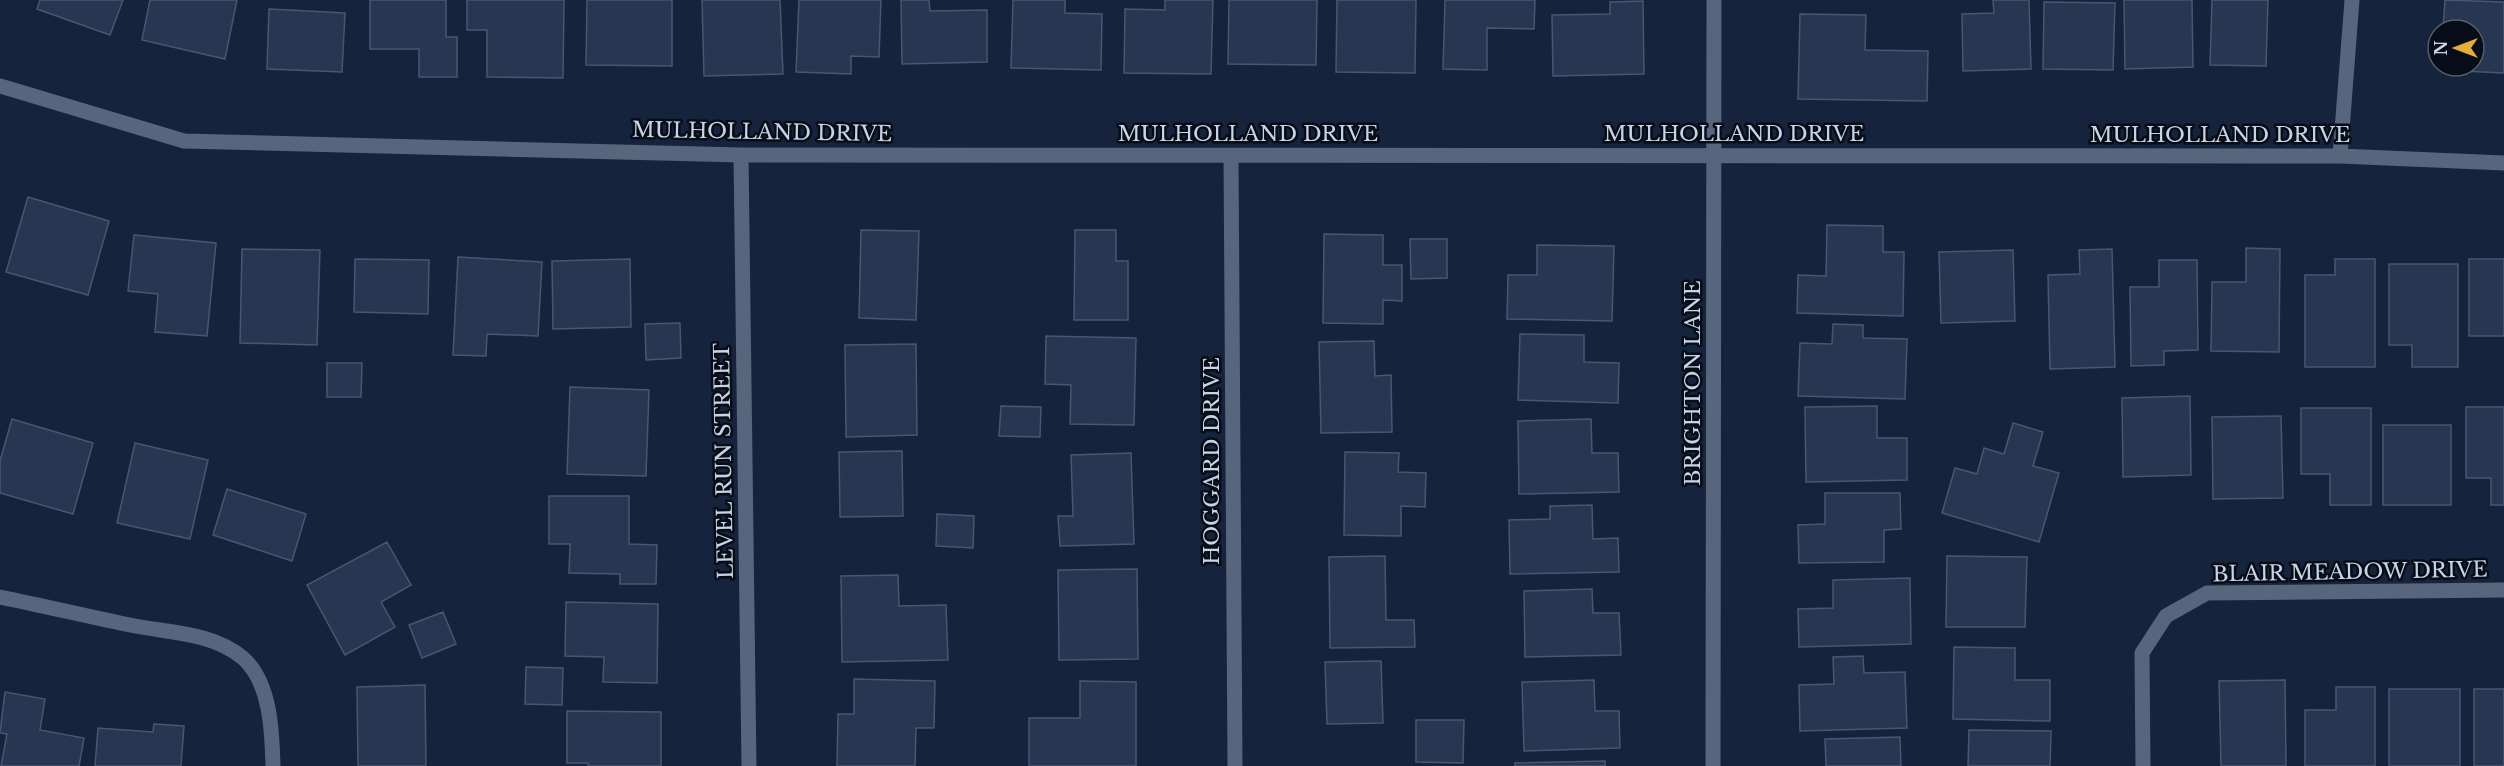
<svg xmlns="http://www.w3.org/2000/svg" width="2504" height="766" font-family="'Libre Baskerville',serif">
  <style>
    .building { fill: #283751; stroke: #475773; stroke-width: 1.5 }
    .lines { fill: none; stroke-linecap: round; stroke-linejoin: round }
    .minor { stroke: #57657d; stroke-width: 15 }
    .labels { text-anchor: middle; stroke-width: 5; stroke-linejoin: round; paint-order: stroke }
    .street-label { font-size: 21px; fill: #c9d3e3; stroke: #070d18 }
  </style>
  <rect width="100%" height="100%" fill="#16233c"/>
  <path class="building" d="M40 0H123L110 35 37 9Z
    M150 0H237L225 59 142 40Z
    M370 0H446V37H457V77H419V49H370Z
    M467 0H564L563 78 487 77V30H467Z
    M587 0H672V66L586 65Z
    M702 0H780L783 74 704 76Z
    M799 0H881L879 57 851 56V74L796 72Z
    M901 0H929L930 11 987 10V62L902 64Z
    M1013 0H1065V13L1102 14 1101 70 1011 68Z
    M1165 0H1213L1211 74 1124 73 1125 9 1165 10Z
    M1229 0H1317L1316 65 1228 64Z
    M1337 0H1416L1415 73 1336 72Z
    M1445 0H1535L1534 29 1487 28V70L1443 69Z
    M1993 0H2029L2031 69 1963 71 1962 14 1994 13Z
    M2124 0H2192L2193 67 2125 69Z
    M2212 0H2268L2266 66 2210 65Z
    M2445 0 2504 2V73L2442 70V66H2474V30H2443Z
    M1643 1 1644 74 1553 76 1552 15 1610 14V2Z
    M2044 2 2115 3 2113 70 2043 69Z
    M269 9 345 13 342 72 267 69Z
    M1800 14 1866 15 1865 50 1928 51 1927 101 1798 99Z
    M28 197 109 221 88 295 6 272Z
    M1827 225 1883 226V252H1904L1903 316 1797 313 1798 275 1826 276Z
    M861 230 919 231 916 320 859 318Z
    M1075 230H1116V261H1128V320H1074Z
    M1324 234 1383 235V265H1402V301L1383 300V324L1323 323Z
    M134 235 216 243 207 336 155 332 158 294 128 291Z
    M1410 239H1447V278L1411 279Z
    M1537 245 1614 246 1612 321 1507 319 1508 275H1537Z
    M2246 248 2280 249 2279 352 2211 351 2212 282H2246Z
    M242 249 320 250 317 345 240 343Z
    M2112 249 2115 367 2050 369 2048 275 2080 274 2079 250Z
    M2013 250 2015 321 1941 323 1939 252Z
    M458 257 542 262 538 336 487 334 486 356 453 355Z
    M355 259 429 260 428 314 354 312Z
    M630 259 631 327 553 329 552 261Z
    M2335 259H2375V367H2305V275H2335Z
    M2469 259H2504V336H2469Z
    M2159 260H2197L2198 350 2164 351V365L2131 366 2130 287H2159Z
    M2389 264H2458V367H2412V345H2389Z
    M680 323 681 358 646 360 645 324Z
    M1833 324 1863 325V338L1907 339 1905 399 1798 396 1800 343 1832 344Z
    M1520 334 1584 335V362L1619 363 1618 403 1518 400Z
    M1046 336 1136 338 1134 425 1070 424 1071 385 1045 384Z
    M1374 341 1375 376 1391 375 1392 432 1321 433 1319 342Z
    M916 344 917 435 846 437 845 345Z
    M327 363H362L361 397H327Z
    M570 387 649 390 646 476 567 474Z
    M2190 396 2191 475 2123 477 2122 398Z
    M1001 406 1041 407 1040 437 999 436Z
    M1877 406V438H1907V480L1806 482 1805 407Z
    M2466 407H2504V505H2491V478H2466Z
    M2301 408H2371V505H2330V474H2301Z
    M2281 416 2283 498 2213 499 2212 417Z
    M12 419 93 443 73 514 0 493V461Z
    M1591 419 1592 453H1618L1619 492 1519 494 1518 421Z
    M2013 423 2043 432 2033 466 2059 473 2039 542 1942 513 1955 468 1977 474 1984 448 2004 454Z
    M2383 425H2451V505H2383Z
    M135 443 208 460 190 539 117 523Z
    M902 451 903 516 840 517 839 452Z
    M1345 452 1399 453 1398 472 1426 473 1425 507 1401 506V536L1344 535Z
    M1131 453 1134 544 1060 546 1058 516H1073L1071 455Z
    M227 489 306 514 292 561 213 535Z
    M1825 493H1900L1901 529 1884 530V562L1799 563 1798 525 1825 524Z
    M549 496H629V544L657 545 656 584H620V574L569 573 570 544H549Z
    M1592 505 1593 539 1618 538 1619 572 1510 574 1509 520 1550 519V506Z
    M937 514 974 516 973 548 936 546Z
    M387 542 411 585 381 602 395 627 345 655 307 585Z
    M1385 556 1386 620H1414L1415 647 1330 648 1329 557Z
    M1947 556 2027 557 2025 627H1946Z
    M1137 569 1138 659 1059 660 1058 570Z
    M898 575 899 606 946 605 948 660 842 662 841 576Z
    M1910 578 1911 644 1799 647 1798 609 1833 608V580Z
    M1592 589 1593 613H1619L1621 655 1525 657 1524 591Z
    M566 602 658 604 657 683 603 682 604 657 565 656Z
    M443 612 456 644 422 658 409 625Z
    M1954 647 2015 648V680H2050V721L1953 719Z
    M1863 656 1864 673 1905 672 1907 728 1800 731 1799 685 1834 684 1833 657Z
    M1381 661 1383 723 1327 724 1325 662Z
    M526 667 563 668 562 705 525 704Z
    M854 679 935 681 934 728H916L915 766H837L838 714H854Z
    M1594 680 1595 711H1619L1620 748 1524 751 1522 682Z
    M2285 680 2286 766H2221L2219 681Z
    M1080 681 1136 682V766H1029V718H1080Z
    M425 685 426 766H358L357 687Z
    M2336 687H2375V766H2305V710H2336Z
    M2389 689H2460V766H2389Z
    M2474 689H2504V766H2474Z
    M5 692 45 699 40 730 84 738 79 766H1L7 734 0 733Z
    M567 711 661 712V766H588V763H567Z
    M1416 720H1464L1463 763 1416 762Z
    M154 724 184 726 181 766H95L98 728 153 732Z
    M1969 730 2051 731 2050 766H1968Z
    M1900 737 1901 766H1826L1825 739Z
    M1605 761V766H1515V763Z"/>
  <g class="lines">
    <path class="minor" d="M0 86 184 141 741 155 2340 156 2504 163
      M741 155 749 766
      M1231 155 1235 766
      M2340 156 2352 0
      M0 597C45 606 90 617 135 626 172 633 213 633 243 658 271 683 272 732 273 766
      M1713 766 1714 0
      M2143 766 2142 653 2166 616 2207 593 2504 590"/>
  </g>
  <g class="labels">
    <g class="street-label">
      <text transform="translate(762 132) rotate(1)" y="7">MULHOLLAND DRIVE</text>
      <text x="1248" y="141">MULHOLLAND DRIVE</text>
      <text x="1734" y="141">MULHOLLAND DRIVE</text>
      <text x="2220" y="142">MULHOLLAND DRIVE</text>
      <text transform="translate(1693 383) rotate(-90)" y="7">BRIGHTON LANE</text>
      <text transform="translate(724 461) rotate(-91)" y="7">LEVEL RUN STREET</text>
      <text transform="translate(1212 461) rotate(-90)" y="7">HOGGARD DRIVE</text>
      <text transform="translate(2350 572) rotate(-1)" y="7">BLAIR MEADOW DRIVE</text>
    </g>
  </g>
  <g transform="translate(2456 48) rotate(270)"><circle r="28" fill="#070d18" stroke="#555c69" stroke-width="1.5"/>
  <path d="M0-4.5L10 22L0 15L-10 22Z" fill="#e6ac36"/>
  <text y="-9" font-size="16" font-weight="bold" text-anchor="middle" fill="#c9d3e3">N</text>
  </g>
</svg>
